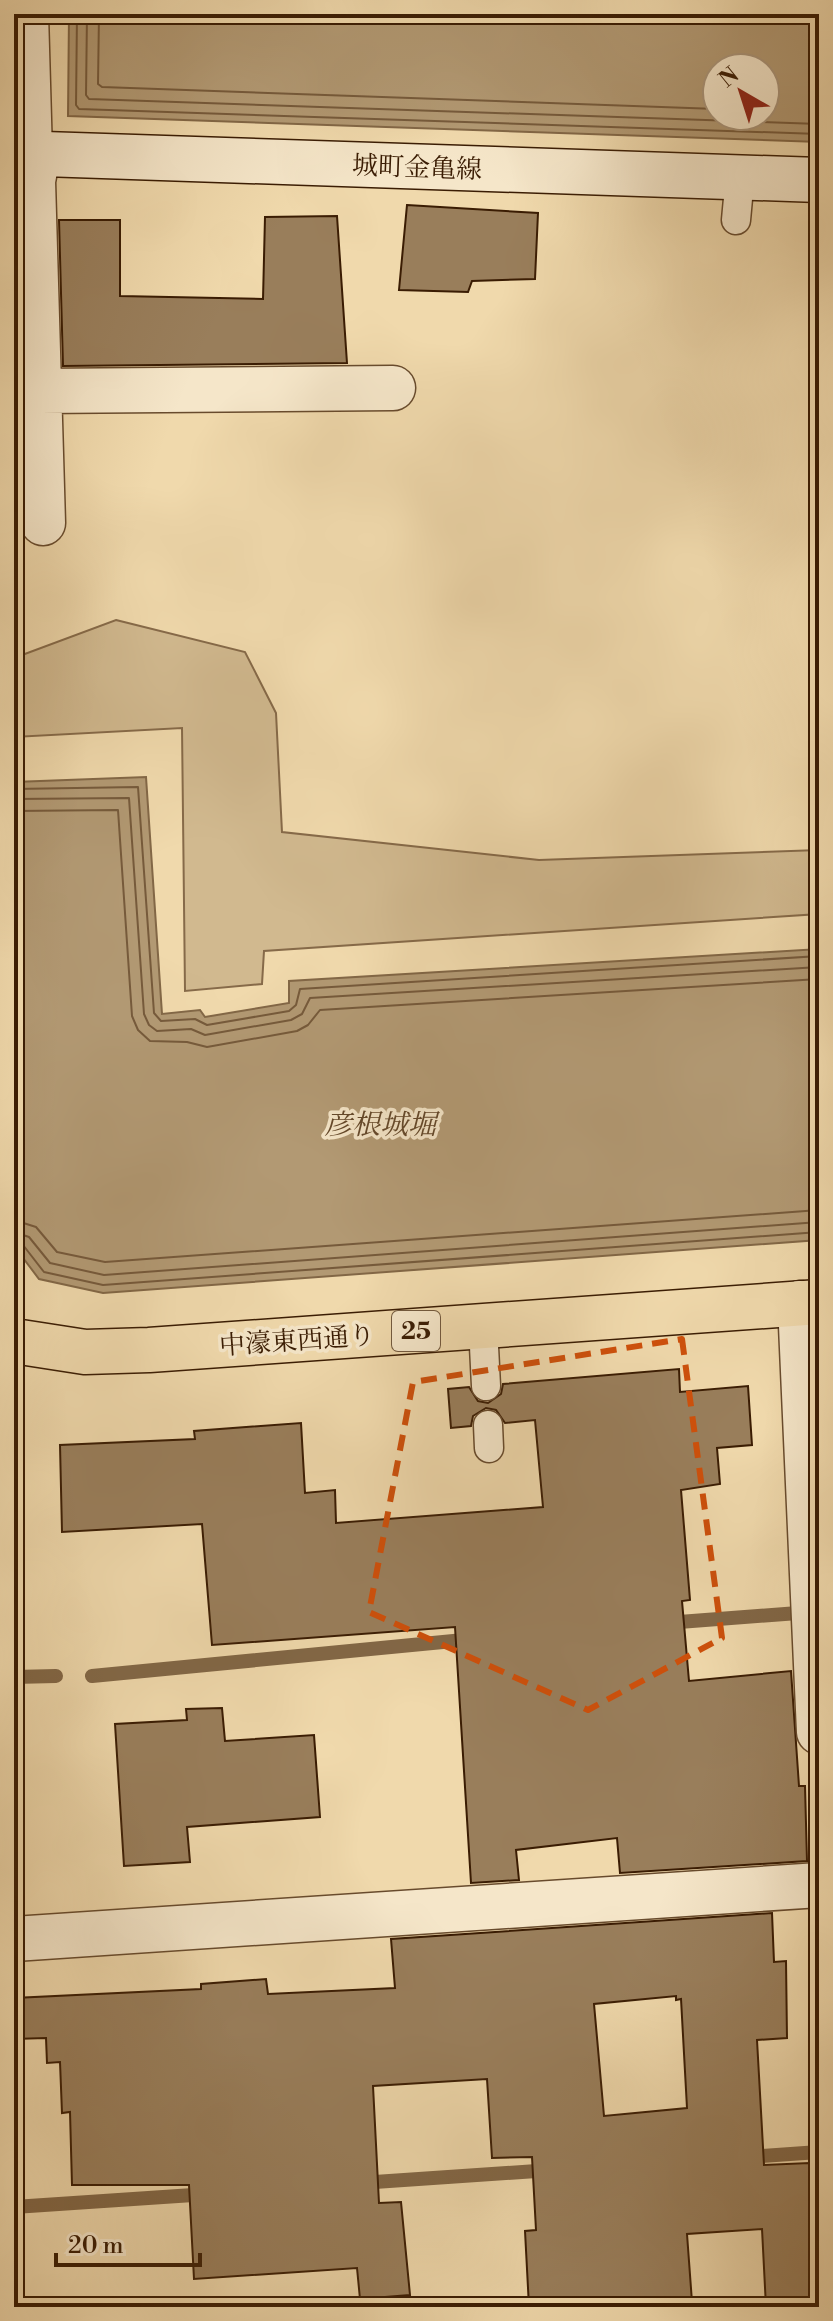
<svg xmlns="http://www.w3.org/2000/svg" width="833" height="2321" font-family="'Libre Bodoni','Noto Serif JP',serif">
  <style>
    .green { fill: #d1b98f; stroke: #866a49; stroke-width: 2 }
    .water { fill: #b29973; stroke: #826746; stroke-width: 2; fill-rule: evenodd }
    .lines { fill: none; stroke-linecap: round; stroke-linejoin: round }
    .shore { stroke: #765a3b; stroke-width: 2 }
    .stream { stroke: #826746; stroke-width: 14 }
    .building { fill: #997e5b; stroke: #3a1c03; stroke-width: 2; fill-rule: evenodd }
    .lane-casing { stroke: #684b2d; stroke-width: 31 }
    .street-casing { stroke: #684b2d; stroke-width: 47 }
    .secondary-casing { stroke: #3a1c03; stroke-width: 47 }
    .primary-casing { stroke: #3a1c03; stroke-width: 47 }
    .lane { stroke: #f5e6c9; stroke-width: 28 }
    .street { stroke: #f5e6c9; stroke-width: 44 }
    .secondary { stroke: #f5e6c9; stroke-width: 44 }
    .primary { stroke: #f0d9ac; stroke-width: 44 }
    .marked { fill: none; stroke: #ce500b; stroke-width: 6; stroke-dasharray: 16 10; stroke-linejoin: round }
    .labels { text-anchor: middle; stroke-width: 7; stroke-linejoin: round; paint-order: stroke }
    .shield { fill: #f5e6c9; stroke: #72593e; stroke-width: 2 }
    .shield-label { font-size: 24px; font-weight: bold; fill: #3a1c03 }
    .street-label { font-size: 26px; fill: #3a1c03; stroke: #f5e6c9 }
    .water-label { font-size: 28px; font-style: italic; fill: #64482a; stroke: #f5e6c9 }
  </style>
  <rect width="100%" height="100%" fill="#f0d9ac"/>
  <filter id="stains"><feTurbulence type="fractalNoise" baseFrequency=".0025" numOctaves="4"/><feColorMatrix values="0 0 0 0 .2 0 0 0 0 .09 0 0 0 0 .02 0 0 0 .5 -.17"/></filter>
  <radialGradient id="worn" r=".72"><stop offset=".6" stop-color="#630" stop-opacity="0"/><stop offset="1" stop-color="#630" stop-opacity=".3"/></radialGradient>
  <path class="green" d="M14 176H21L23 649H14Z
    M116 620 245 652 276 713 282 832 539 860 819 850V914L264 951 262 984 185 991 182 728 14 737V658Z"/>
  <path class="water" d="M69 14H819V142L68 116ZM717 68H765V116H717Z
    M146 777 162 1014 200 1010 205 1017 289 1003V981L819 949V1240L103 1293 39 1279 14 1246V782Z"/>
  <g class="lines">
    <path class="shore" d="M77 14 76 105 79 109 819 134
      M87 14 86 95 89 99 819 124
      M99 14 98 84 102 87 717 109
      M14 789 138 787 154 1013 161 1021 195 1019 207 1025 289 1011 296 1005 300 989 819 956
      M14 799 129 798 144 1014 149 1025 157 1031 191 1029 205 1035 291 1020 302 1014 310 998 819 967
      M14 811 118 810 132 1016 138 1030 150 1041 187 1042 207 1047 297 1031 308 1025 320 1010 819 979
      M14 1220 36 1227 57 1252 105 1262 819 1210
      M14 1232 29 1237 50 1263 104 1275 819 1222
      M14 1242 23 1245 44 1272 103 1285 819 1232"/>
    <path class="stream" d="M666 1623 798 1613
      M92 1676 474 1639
      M14 1677 56 1676
      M748 2157 819 2152
      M360 2183 551 2170
      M14 2207 208 2194"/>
  </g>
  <path class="building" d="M407 205 538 213 535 279 472 281 468 292 399 290Z
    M337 216 347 363 63 366 59 220H120V296L263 299 265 217Z
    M679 1369 680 1392 748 1386 752 1445 717 1448 720 1484 681 1490 690 1600 682 1601 689 1681 791 1671 799 1786H805L807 1861 620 1873 617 1838 516 1850 519 1880 471 1883 455 1627 212 1645 202 1524 62 1532 60 1445 195 1439 194 1431 301 1423 305 1493 335 1490 336 1523 543 1507 535 1420 505 1423 496 1410 486 1408 473 1416 471 1426 451 1428 448 1389 469 1387 478 1401 488 1403 501 1394 503 1384Z
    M222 1708 225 1741 314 1735 320 1817 187 1827 190 1862 124 1866 115 1724 187 1720 186 1709Z
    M772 1913 774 1962 786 1961 787 2038 757 2040 764 2165 809 2163 815 2307H766L762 2229 687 2234 692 2302 627 2306V2300L529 2307 525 2231 536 2230 532 2157 492 2158 487 2079 373 2086 379 2203 401 2202 410 2295 360 2299 357 2268 194 2279 189 2185H72L70 2112 62 2113 60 2062 47 2063 46 2038 14 2039V1998L201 1989V1984L266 1979 268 1994 395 1988 391 1939ZM676 1996V2000L681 1999 687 2108 604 2116 594 2004Z"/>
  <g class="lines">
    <g class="lane-casing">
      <path id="lane" d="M34 14 38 154
        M736 220 740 177
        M483 1327 486 1386
        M488 1425 489 1448"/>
    </g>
    <g class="street-casing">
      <path id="street" d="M38 154 33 181 43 523
        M40 391 393 388
        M800 1303 819 1732
        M14 1939 819 1885"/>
    </g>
    <g class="secondary-casing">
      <path id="secondary" d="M14 153 819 180"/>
    </g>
    <g class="primary-casing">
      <path id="primary" d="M14 1341 85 1352 149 1350 819 1302"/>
    </g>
    <use href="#lane" class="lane"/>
    <use href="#street" class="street"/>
    <use href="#secondary" class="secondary"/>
    <use href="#primary" class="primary"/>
  </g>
  <path class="marked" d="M682 1339 722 1638 588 1710 369 1612 413 1382Z"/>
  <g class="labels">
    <rect class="shield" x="392" y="1311" width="48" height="40" rx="6"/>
    <g class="shield-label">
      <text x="416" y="1339">25</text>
    </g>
    <g class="street-label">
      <text transform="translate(417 167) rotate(2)" y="9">城町金亀線</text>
      <text transform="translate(297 1340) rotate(-4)" y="9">中濠東西通り</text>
    </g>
    <g class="water-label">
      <text x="380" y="1134">彦根城堀</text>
    </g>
  </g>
  <rect width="833" height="2321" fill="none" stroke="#f0d9ac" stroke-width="48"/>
  <rect x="16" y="16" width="801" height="2289" fill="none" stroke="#3a1c03" stroke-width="4"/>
  <rect x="24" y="24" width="785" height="2273" fill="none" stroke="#3a1c03" stroke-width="2"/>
  <g transform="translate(741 92) rotate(321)"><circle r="38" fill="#f5e6c9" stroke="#aa957a" stroke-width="2"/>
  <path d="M0-6L14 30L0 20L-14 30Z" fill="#8f2418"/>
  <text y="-12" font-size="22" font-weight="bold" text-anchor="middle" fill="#3a1c03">N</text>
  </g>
  <path d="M56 2253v12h144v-12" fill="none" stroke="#3a1c03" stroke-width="4"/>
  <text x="68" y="2253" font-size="24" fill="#3a1c03" stroke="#f5e6c9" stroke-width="6" paint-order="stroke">20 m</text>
  <rect width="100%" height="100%" filter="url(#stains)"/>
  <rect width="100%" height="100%" fill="url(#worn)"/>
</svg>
